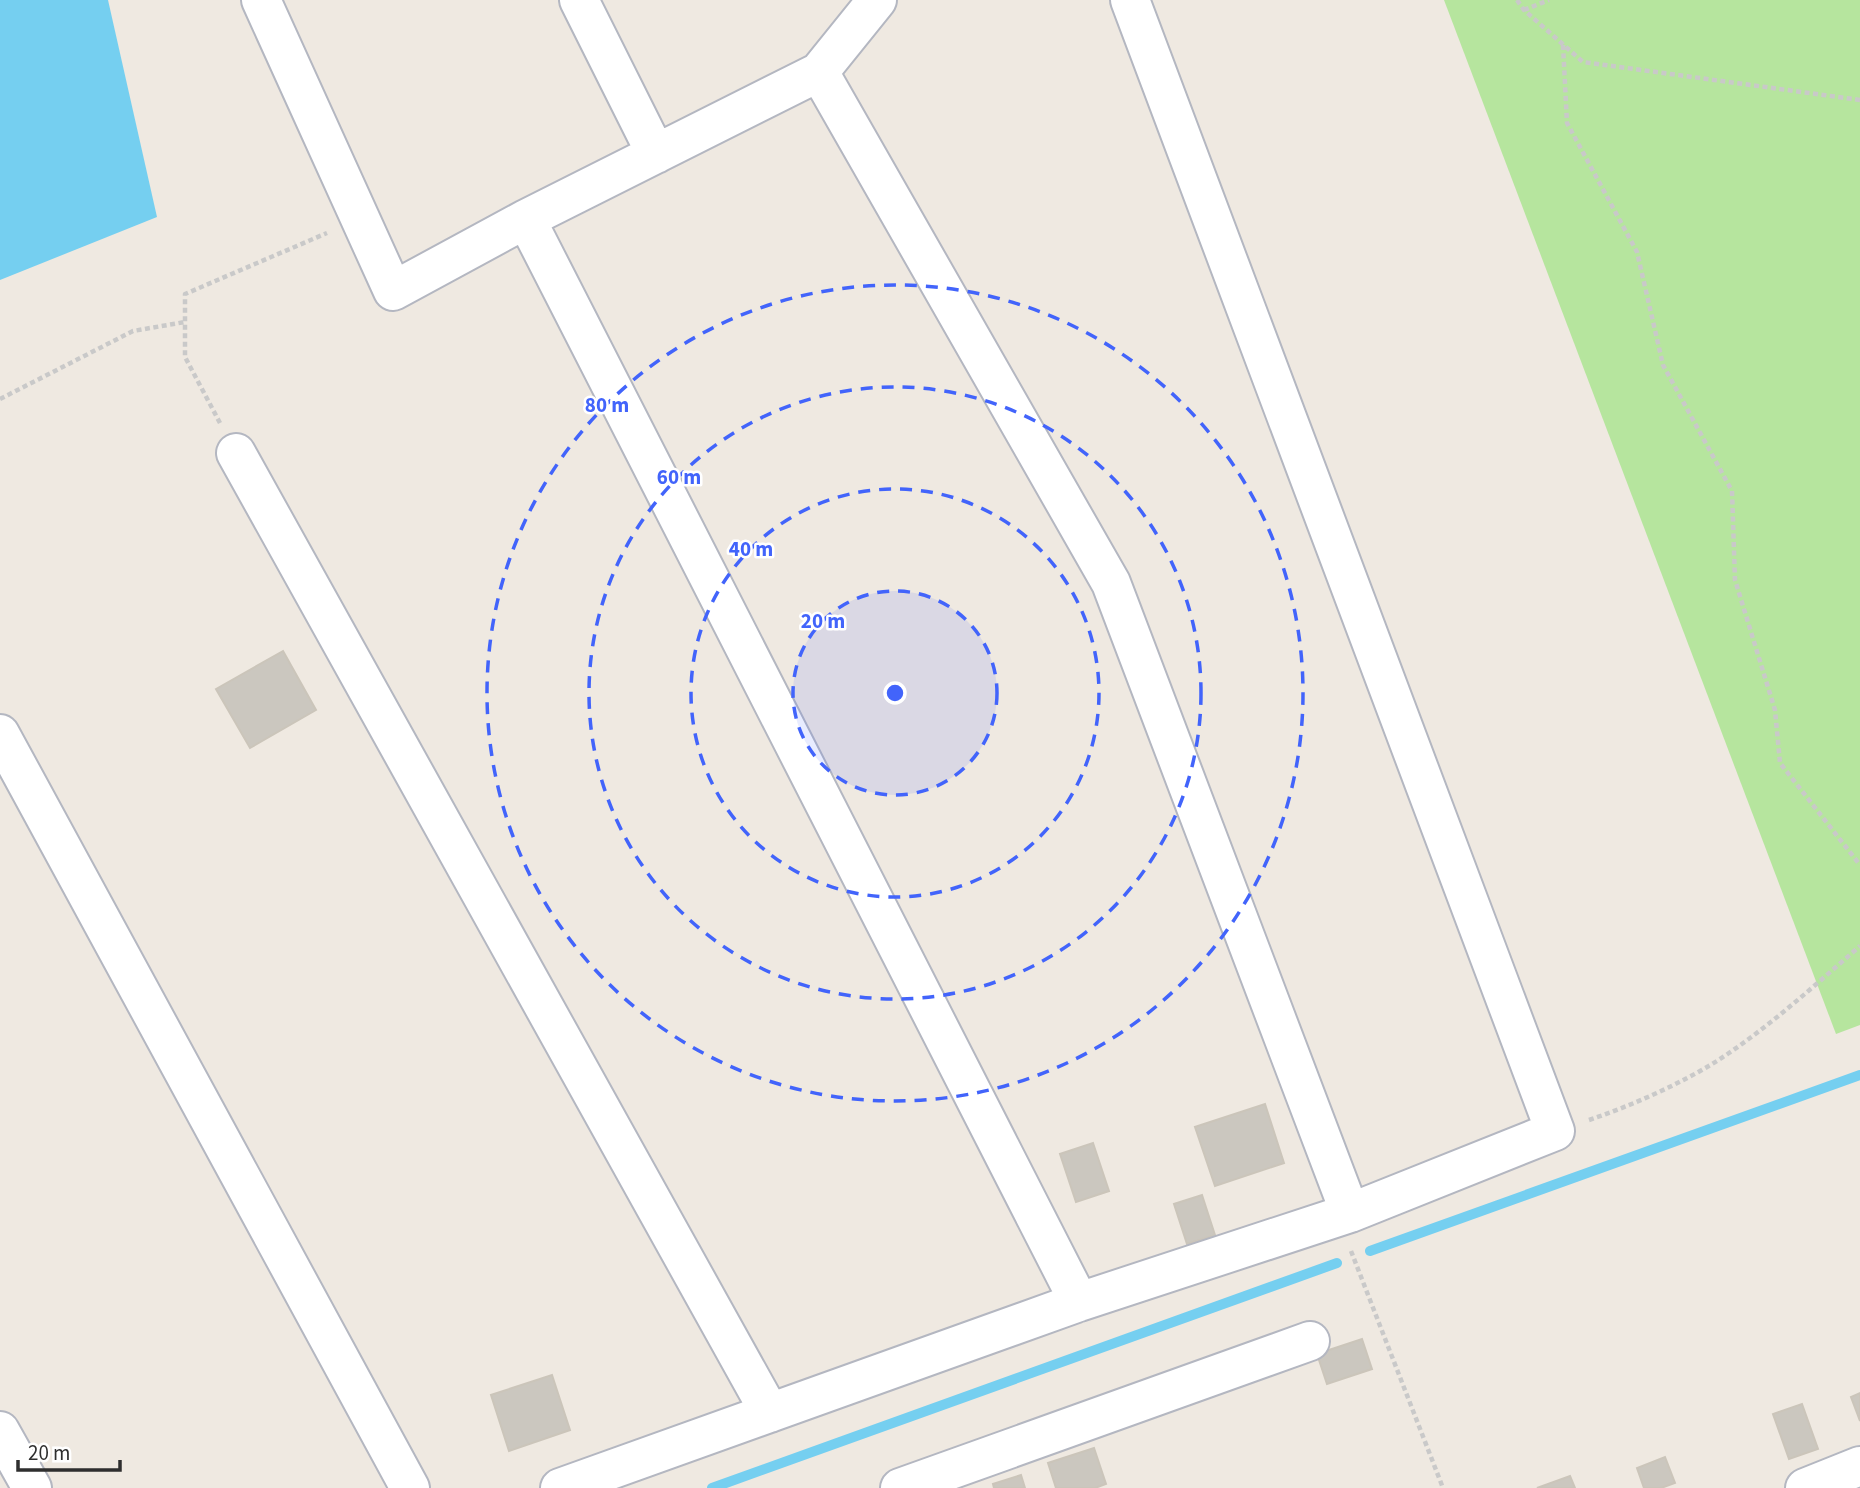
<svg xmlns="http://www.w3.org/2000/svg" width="1860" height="1488" font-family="'Source Sans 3',sans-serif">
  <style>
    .green { fill: #b6e59e }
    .water { fill: #75cff0 }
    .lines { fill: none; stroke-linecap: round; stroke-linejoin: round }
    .stream { stroke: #75cff0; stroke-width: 10 }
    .building { fill: #cbc7bf; stroke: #cbc5ba; stroke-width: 2 }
    .street-casing { stroke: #b4b7c1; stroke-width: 42 }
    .path { stroke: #c9c9c9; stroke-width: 4.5; stroke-dasharray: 5 3.5; stroke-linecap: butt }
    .street { stroke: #fff; stroke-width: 38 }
    .ring { fill: none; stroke: #4264fb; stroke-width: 3.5; stroke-dasharray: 12 9 }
    .centre { fill: #4264fb; stroke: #fff; stroke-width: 3.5 }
    .ring-label { font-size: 21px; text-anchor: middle; font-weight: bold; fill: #4264fb; stroke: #fff; stroke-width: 5; stroke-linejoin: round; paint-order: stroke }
  </style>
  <rect width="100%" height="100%" fill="#efe9e1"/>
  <path class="green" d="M1444 0H1860V1025L1836 1034Z"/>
  <path class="water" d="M0 0H108L157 217 0 280Z"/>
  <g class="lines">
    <path class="stream" d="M1370 1251 1860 1075
      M712 1488 1337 1263"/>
  </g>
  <path class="building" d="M283 651 316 710 250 748 216 689Z
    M1265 1104 1284 1163 1215 1186 1195 1127Z
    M1093 1143 1109 1191 1076 1202 1060 1154Z
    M1202 1195 1215 1235 1187 1244 1174 1204Z
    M1362 1339 1372 1369 1327 1384 1317 1354Z
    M552 1375 570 1430 509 1451 491 1395Z
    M1860 1393V1421L1851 1397Z
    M1802 1404 1818 1449 1789 1459 1773 1414Z
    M1094 1448 1106 1484 1095 1488H1056L1048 1463Z
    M1665 1457 1675 1483 1661 1488H1644L1637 1468Z
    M1021 1475 1025 1488H994L993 1484Z
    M1570 1476 1575 1488H1537Z"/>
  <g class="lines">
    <g class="street-casing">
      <path id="street" d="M261 0 393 291 526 219 819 72 877 0
        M579 0 656 154
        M819 72 1111 583 1350 1213
        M526 219 1079 1302
        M236 453 770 1413
        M0 734 410 1488
        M0 1431 32 1488
        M560 1488 1079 1302 1350 1213 1555 1131 1130 0
        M900 1488 1310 1341
        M1805 1488 1860 1466"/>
    </g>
    <path class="path" d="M1517 0 1524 10 1583 62 1860 100
      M1524 10 1549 0
      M1563 45 1567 123 1637 252 1663 365 1732 491 1735 580 1775 710 1780 763 1860 865
      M0 399 133 331 185 322
      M220 423 185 357V294L327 233
      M1589 1120C1633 1105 1678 1085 1717 1061 1768 1028 1814 986 1860 946
      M1351 1251 1443 1488"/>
    <use href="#street" class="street"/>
  </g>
  <circle cx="895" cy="693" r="102" fill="#4264fb" fill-opacity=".12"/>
  <g class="ring">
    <circle cx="895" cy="693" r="102"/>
    <circle cx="895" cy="693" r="204"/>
    <circle cx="895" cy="693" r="306"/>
    <circle cx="895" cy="693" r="408"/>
  </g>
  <circle cx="895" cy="693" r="10" class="centre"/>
  <g class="ring-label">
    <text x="607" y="412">80 m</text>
    <text x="679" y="484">60 m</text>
    <text x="751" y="556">40 m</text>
    <text x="823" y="628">20 m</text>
  </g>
  <path d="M18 1460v10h102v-10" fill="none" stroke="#2e2e2e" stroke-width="3.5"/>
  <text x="28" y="1460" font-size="21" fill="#2e2e2e" stroke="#ffffff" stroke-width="5" paint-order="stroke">20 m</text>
</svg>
